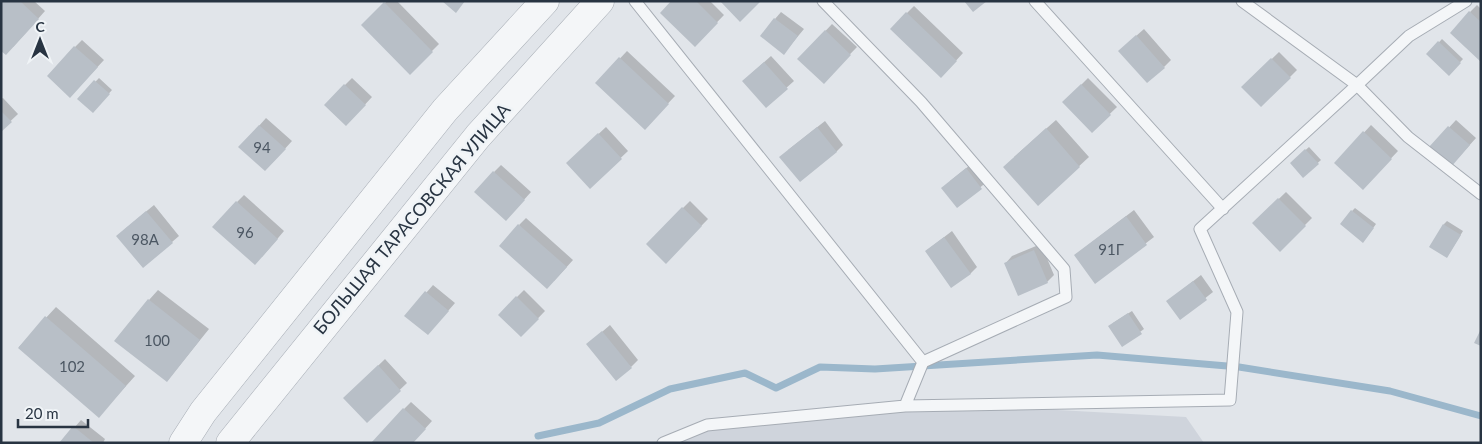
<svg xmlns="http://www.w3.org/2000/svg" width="1482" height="444" font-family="Lato,sans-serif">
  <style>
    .built { fill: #cfd4dc }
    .shadow { fill: #0003 }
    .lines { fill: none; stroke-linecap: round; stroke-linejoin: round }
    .stream { stroke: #9bb7cb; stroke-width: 7 }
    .building { fill: #b8bfc7 }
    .service-casing { stroke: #a6acb4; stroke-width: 13 }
    .tertiary-casing { stroke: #a6acb4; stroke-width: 29 }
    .service { stroke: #f4f6f8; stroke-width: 11 }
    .tertiary { stroke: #f4f6f8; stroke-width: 28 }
    .labels { text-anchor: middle; stroke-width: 5; stroke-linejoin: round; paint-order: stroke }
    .number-label { font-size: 15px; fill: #4c5763 }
    .street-label { font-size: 18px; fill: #283442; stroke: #f0f4f7 }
  </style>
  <rect width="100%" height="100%" fill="#e1e5ea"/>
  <path class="built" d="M929 403 1186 417 1204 443H674L707 429Z"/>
  <path class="shadow" d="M1 1H34L45 11 13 47Z
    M387 1H397L439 44 410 73 363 25Z
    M672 1H710L724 15 695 45Z
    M1477 5 1481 9V60L1470 12Z
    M914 6 963 53 941 77 891 29Z
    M781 12 804 29 784 53 775 19Z
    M832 24 857 47 823 82 799 59Z
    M1144 29 1171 60 1164 67 1127 44Z
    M1442 39 1463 59 1449 74 1428 54Z
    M82 40 104 60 77 89 75 47Z
    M627 51 675 96 645 128 597 83Z
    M1279 52 1297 70 1261 106 1243 87Z
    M771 56 794 81 766 106 751 74Z
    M99 78 112 90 93 111 79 99Z
    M352 78 372 97 346 125 325 105Z
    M1088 78 1117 107 1092 131 1064 102Z
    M3 98 18 114 1 130V99Z
    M266 118 292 141 272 163 240 147Z
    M1056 120 1089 157 1038 204 1014 157Z
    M1456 120 1476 138 1458 158 1431 147Z
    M825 121 843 145 836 152 788 150Z
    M1371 125 1398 151 1363 188 1336 163Z
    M606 127 628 151 590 187 575 156Z
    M1309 147 1321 160 1303 176 1291 163Z
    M974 162 988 181 957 206 950 181Z
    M501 165 531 192 513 212 494 172Z
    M1286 192 1312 218 1280 250 1254 223Z
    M244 195 284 231 262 257 237 202Z
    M690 201 708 219 666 262 647 244Z
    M154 205 179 236 172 242 125 229Z
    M1355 208 1376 224 1366 238 1352 211Z
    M1134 210 1154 237 1095 282 1075 255Z
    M526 218 573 260 554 281 519 225Z
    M1447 221 1463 231 1447 257 1444 224Z
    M952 231 977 267 970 274 926 251Z
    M1041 244 1054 275 1047 282 1005 264 1012 256Z
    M1201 275 1213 292 1180 318 1168 301Z
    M433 285 455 303 428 334 406 316Z
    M158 290 209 329 167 381 149 300Z
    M524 290 545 311 521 336 499 315Z
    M56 307 135 376 108 406 19 347Z
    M1132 311 1144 329 1122 345 1113 323Z
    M610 325 638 360 631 367 595 338Z
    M385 359 407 383 367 421 352 391Z
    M411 402 432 421 412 443 404 409Z
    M81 420 105 439 103 443H61Z"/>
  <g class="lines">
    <path class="stream" d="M538 436 599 423 670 389 745 373 776 388 820 367 875 369 1097 355 1239 367 1390 391 1481 416"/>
  </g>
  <path class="building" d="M1 1H20L39 19 6 55 1 51Z
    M442 1H465L456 13Z
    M671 1H696L718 23 695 47 660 13Z
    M720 1H758L760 2 740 22Z
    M964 1H987L973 12Z
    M384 2 433 52 410 75 361 25Z
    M1469 11 1481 22V62L1450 33Z
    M906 12 957 61 941 78 890 29Z
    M774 18 798 36 784 55 760 36Z
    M825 30 851 55 824 84 797 59Z
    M1136 35 1165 68 1147 83 1118 51Z
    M1438 41 1461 63 1449 76 1426 54Z
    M74 46 98 67 70 98 47 76Z
    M619 57 669 104 645 130 595 83Z
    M1271 58 1291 78 1261 107 1241 87Z
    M764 62 788 89 766 108 742 81Z
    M94 80 110 94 93 113 77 99Z
    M344 84 366 105 346 126 324 105Z
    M1081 84 1111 115 1092 133 1062 102Z
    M1 111 12 122 1 132Z
    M259 125 286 149 265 171 238 147Z
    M1448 126 1470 145 1451 167 1429 147Z
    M817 127 837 152 800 182 779 157Z
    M1046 128 1080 167 1038 206 1003 167Z
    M1363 131 1392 159 1363 190 1334 163Z
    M598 133 622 159 590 189 566 163Z
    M1305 149 1319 164 1303 178 1290 163Z
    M966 168 982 189 957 208 941 188Z
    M493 171 525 200 506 221 474 192Z
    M1278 198 1306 226 1280 252 1252 223Z
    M236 201 278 239 255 265 212 227Z
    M682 207 702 226 666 264 646 244Z
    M1351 210 1374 228 1363 243 1340 224Z
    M146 211 173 243 143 268 116 236Z
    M1126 216 1147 245 1095 284 1074 255Z
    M518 224 567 267 547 289 499 246Z
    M1443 224 1461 235 1447 258 1429 247Z
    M944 237 971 274 951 288 925 251Z
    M1034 250 1048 283 1018 296 1004 263Z
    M1193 281 1207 300 1180 320 1166 301Z
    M425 291 449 311 428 335 404 316Z
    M516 296 539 319 521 337 498 315Z
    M148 299 200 340 167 382 114 341Z
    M1128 313 1142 334 1122 347 1108 326Z
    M45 316 126 386 99 418 18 348Z
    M1481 329V346L1474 343Z
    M602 331 632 368 616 381 586 344Z
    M378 365 401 391 367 423 343 398Z
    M403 408 426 429 413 443H371Z
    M73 426 94 443H59Z"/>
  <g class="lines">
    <g class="service-casing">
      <path id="service" d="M635 1 923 362
        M823 1 921 102 1064 269 1066 297 923 362 905 406
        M1035 1 1223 209
        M1466 1 1409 36 1357 85 1408 137 1481 194
        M663 443 707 425 905 406 1230 400 1237 312 1200 229 1357 85 1242 1"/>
    </g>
    <g class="tertiary-casing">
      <path id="tertiary" d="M183 443 203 412 445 110 545 1
        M230 443 478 136 600 1"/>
    </g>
    <use href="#service" class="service"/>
    <use href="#tertiary" class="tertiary"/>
  </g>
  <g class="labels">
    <g class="number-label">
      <text x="262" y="153">94</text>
      <text x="245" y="238">96</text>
      <text x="145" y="245">98А</text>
      <text x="1111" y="255">91Г</text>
      <text x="157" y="346">100</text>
      <text x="72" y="372">102</text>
    </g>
    <g class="street-label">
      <text transform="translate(412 219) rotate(-50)" y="6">БОЛЬШАЯ ТАРАСОВСКАЯ УЛИЦА</text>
    </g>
  </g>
  <rect width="1482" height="444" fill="none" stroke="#283442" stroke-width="5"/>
  <g transform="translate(40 40)" stroke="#f0f4f7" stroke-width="4" paint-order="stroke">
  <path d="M0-4L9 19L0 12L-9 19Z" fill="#283442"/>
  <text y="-8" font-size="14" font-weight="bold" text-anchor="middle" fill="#283442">С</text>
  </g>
  <path d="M18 419v8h70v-8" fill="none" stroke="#283442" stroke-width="2.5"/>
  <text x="25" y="419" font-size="15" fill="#283442" stroke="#f0f4f7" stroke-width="4" paint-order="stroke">20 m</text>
</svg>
